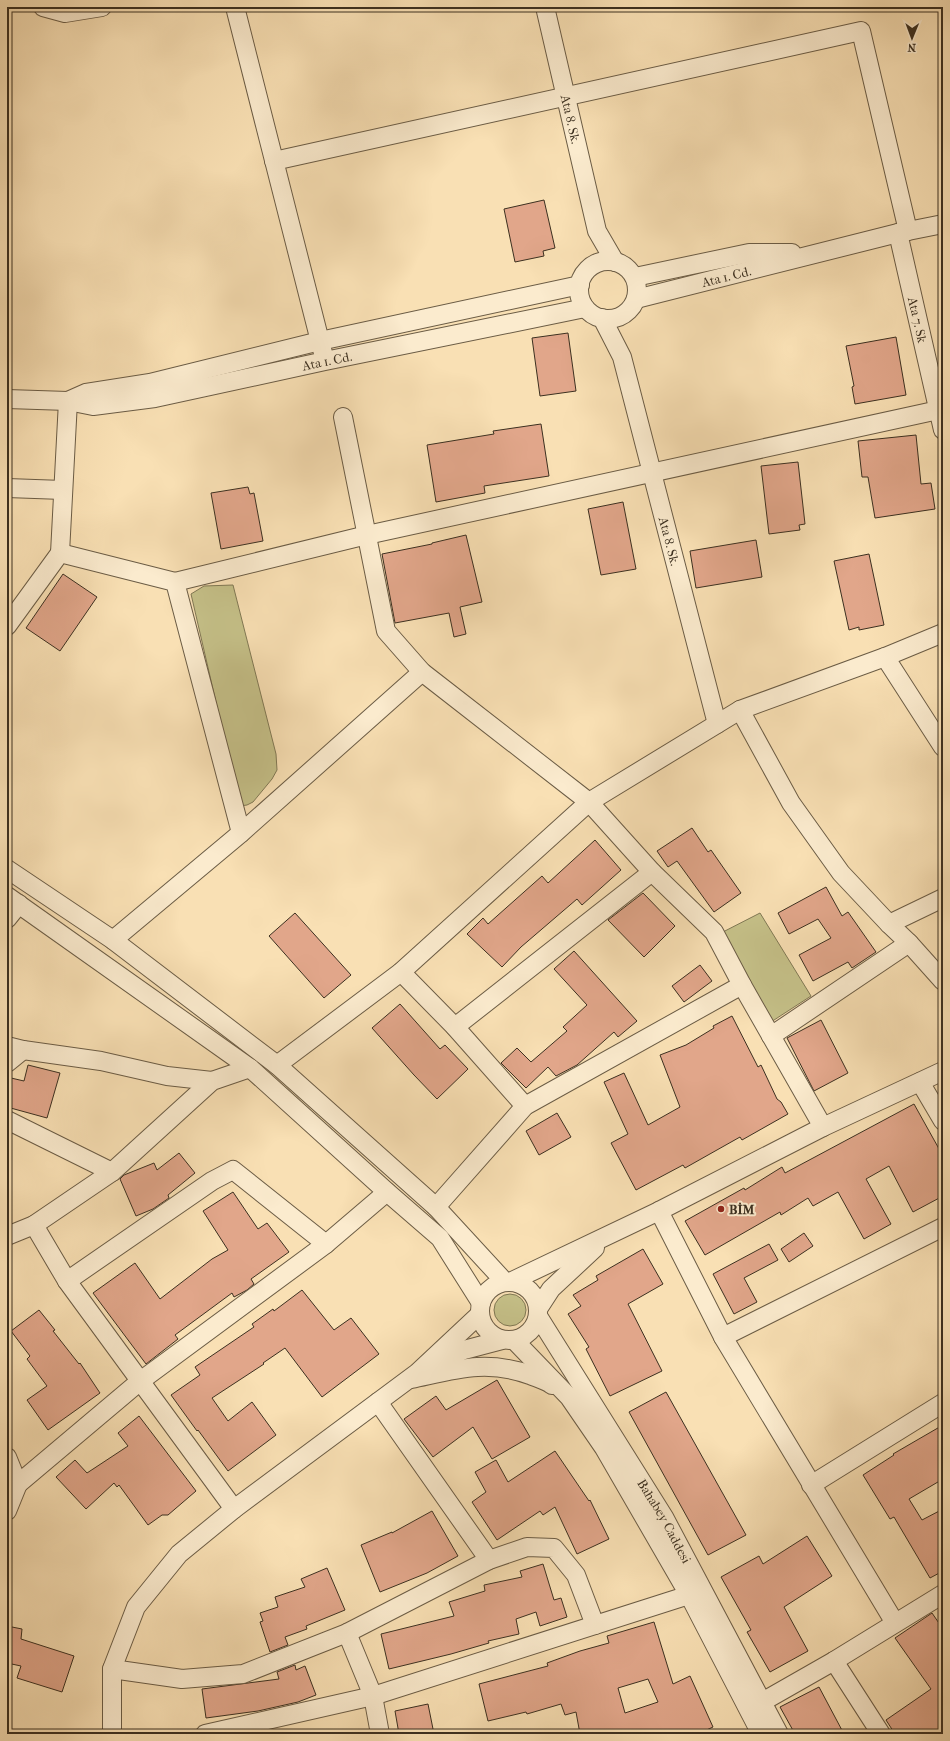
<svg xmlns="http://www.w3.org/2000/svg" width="950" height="1741" font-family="'IM FELL French Canon',serif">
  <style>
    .green { fill: #c5c088; stroke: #807854 }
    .building { fill: #e1a68a; stroke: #3c3020; fill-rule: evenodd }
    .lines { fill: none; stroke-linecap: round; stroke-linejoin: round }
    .minor-casing { stroke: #6b5c45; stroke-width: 20 }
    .minor { stroke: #fbebce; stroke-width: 18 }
    .poi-dot { fill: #8f2418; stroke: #fbebce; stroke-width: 1.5 }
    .labels { text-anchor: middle; stroke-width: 4; stroke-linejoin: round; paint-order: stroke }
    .street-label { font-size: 13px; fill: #3c3020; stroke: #fbebce }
    .poi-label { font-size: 13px; font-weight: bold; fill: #3c3020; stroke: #fbebce; text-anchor: start }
  </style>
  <rect width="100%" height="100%" fill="#f9e0b4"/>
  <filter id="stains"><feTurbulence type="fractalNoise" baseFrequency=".005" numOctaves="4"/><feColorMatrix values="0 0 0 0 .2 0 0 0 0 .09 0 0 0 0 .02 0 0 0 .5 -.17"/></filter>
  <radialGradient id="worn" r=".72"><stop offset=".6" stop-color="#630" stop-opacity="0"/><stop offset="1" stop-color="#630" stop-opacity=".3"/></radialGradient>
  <path class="green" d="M233 585 276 754 277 770 272 779 253 802 247 805 240 806 191 594 204 586Z
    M760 913 811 996 771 1022 719 934Z
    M494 1310a16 16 0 1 1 32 0a16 16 0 1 1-32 0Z"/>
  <path class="building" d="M544 200 555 248 543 251 544 256 515 262 504 209Z
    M568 333 576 391 540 396 532 338Z
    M896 337 906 395 855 404 852 387 854 386 846 346Z
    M541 424 549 476 484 486 485 493 436 502 427 445 494 434 493 431Z
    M916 435 921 484 931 483 935 509 875 518 868 477H862L858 441Z
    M798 462 805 524 799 525 800 530 769 534 761 466Z
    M248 487 250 494 254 493 263 541 221 549 211 493Z
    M623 502 636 569 601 575 588 509Z
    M466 535 482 602 460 607 466 634 454 637 449 613 395 623 382 554 432 544V543Z
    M756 540 762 577 696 588 690 551Z
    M869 554 884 625 859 630V627L849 630 834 561Z
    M63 574 97 597 60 651 26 628Z
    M692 828 708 852 711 850 741 893 714 912 677 861 668 867 657 851Z
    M595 840 621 870 582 905 577 899 521 947 502 967 467 934 483 918 488 924 542 876 548 883Z
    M826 887 842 916 848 912 876 952 852 968 848 962 813 981 799 955 831 938 818 919 789 934 778 913Z
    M643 893 675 926 644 957 608 920Z
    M295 913 351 975 324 998 269 936Z
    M574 951 637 1021 618 1037 614 1032 577 1065 556 1076 548 1067 526 1088 501 1063 517 1048 531 1062 567 1031 563 1027 587 1005 554 969Z
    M700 965 712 981 684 1002 672 986Z
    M400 1004 440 1049 445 1045 468 1069 437 1099 414 1075 372 1028Z
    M732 1016 758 1067 761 1065 777 1099 781 1102 788 1114 742 1140 740 1137 685 1168 683 1165 636 1190 611 1143 628 1134 604 1082 624 1073 648 1125 680 1107 660 1055 686 1045 714 1028 713 1026Z
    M821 1020 848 1073 814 1091 787 1038Z
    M28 1065 60 1073 47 1118 7 1107V1091L11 1078 24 1081Z
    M914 1104 943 1156V1196L913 1212 889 1166 866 1179 891 1224 864 1239 838 1192 813 1206 808 1198 781 1215 780 1212 705 1255 685 1221 744 1188 745 1190 782 1167 785 1173Z
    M557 1113 571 1137 539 1155 526 1131Z
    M179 1153 195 1173 168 1195 169 1198 153 1209 136 1216 120 1179 124 1175 154 1163 157 1170Z
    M233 1192 258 1229 267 1223 289 1252 251 1279 254 1284 247 1290 234 1297 232 1293 175 1335 178 1339 146 1364 93 1293 135 1263 160 1299 212 1259 228 1250 203 1211Z
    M804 1233 813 1246 789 1262 781 1249Z
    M769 1244 778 1260 744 1278 757 1302 734 1314 713 1274Z
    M643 1249 663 1284 628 1304 662 1371 610 1396 586 1349 589 1347 568 1314 581 1306 573 1295 598 1280 596 1276Z
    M302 1290 334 1330 351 1318 379 1354 322 1397 285 1348 263 1363 264 1364 212 1398 228 1421 252 1402 276 1435 228 1471 198 1430 197 1431 171 1395 200 1375 195 1367 254 1327 252 1324 273 1309 274 1311Z
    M39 1310 55 1330 53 1331 79 1364 80 1363 100 1393 48 1430 27 1400 47 1386 27 1359 30 1356 11 1331Z
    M497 1380 530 1437 492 1459 473 1427 433 1457 404 1419 436 1396 446 1410Z
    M666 1392 746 1535 708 1555 629 1412Z
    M139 1416 196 1491 168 1515H162L148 1525 119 1485 117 1487 114 1483 86 1509 56 1477 75 1460 87 1473 128 1446 118 1433Z
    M943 1425V1479L909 1499 922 1520 943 1509V1571L930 1578 894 1517 890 1519 863 1475 894 1455 893 1454Z
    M555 1451 589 1501 590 1500 609 1539 577 1554 555 1507 543 1515 540 1511 497 1540 472 1502 486 1492 475 1472 496 1460 508 1482Z
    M432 1511 458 1556 427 1573 380 1592 361 1545 392 1532V1533Z
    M807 1536 832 1576 784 1607 808 1651 770 1672 747 1632 751 1630 721 1577 759 1556 763 1564Z
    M543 1564 554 1600 561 1598 567 1617 540 1626 536 1612 516 1619 519 1634 488 1641 489 1643 451 1654 389 1669 381 1634 454 1616 449 1602 485 1591 484 1585 522 1577 520 1571Z
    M327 1568 345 1610 306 1626 307 1629 285 1637 288 1645 270 1652 260 1622 263 1621 260 1613 278 1607 275 1597 305 1587 301 1579Z
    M932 1613 943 1629V1734H895L886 1720 931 1689 895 1638Z
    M654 1622 673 1684 690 1676 713 1727 698 1734H580L576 1712 565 1715 561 1704 527 1714 526 1712 488 1721 479 1684 548 1666 547 1663 580 1651 609 1643 607 1636ZM648 1679 658 1702 625 1713 618 1688Z
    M7 1626 22 1629 21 1639 74 1656 62 1692 17 1678 21 1666 7 1663Z
    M295 1665 296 1670 305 1666 316 1695 298 1702 258 1711 206 1718 202 1689 279 1679 277 1672Z
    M819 1687 844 1734H795L780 1707Z
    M428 1704 434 1734H399L395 1711Z"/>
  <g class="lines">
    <g class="minor-casing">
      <g id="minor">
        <path d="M43 7 65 13 102 7"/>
        <path d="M235 7 323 353"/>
        <path id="s1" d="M545 7 597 231 615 262"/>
        <path d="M274 161 861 31 908 231"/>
        <path id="s2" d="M898 233 943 430"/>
        <circle cx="608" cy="290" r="29"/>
        <path d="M635 277 749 253H792"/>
        <path id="s3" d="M636 299 898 233 943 224"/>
        <path id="s4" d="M602 318 622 357 717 724"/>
        <path id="s5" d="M7 399 68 401 93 406 155 398 325 361 585 308"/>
        <path d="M68 401 86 393 150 383 320 341 580 285"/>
        <path d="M343 417 386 631 422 672 589 802 652 872 714 932 742 985 823 1127"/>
        <path d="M7 488 63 490"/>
        <path d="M60 553 68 401"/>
        <path d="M175 582 367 535 943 409"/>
        <path d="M7 626 60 553 175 582 241 833"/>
        <path d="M885 657 943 747"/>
        <path d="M740 710 791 803 841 873 889 924 909 943 943 981"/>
        <path d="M7 869 113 940 277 1065 436 1207 505 1282"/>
        <path d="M7 896 250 1068 387 1192 440 1238 481 1303"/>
        <path d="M7 919 19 904"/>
        <path d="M889 924 943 898"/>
        <path d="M113 940 241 833 422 672"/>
        <path d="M401 972 455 1027 525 1106"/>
        <path d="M455 1027 652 872"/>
        <path d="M771 1036 909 943"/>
        <path d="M7 1046 23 1050 101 1061 167 1076 212 1081"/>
        <path d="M7 1063 23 1050"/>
        <path d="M277 1065 401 972 589 802 740 710 885 657 943 633"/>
        <path d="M920 1082 943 1121"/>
        <path d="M7 1120 112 1172"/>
        <path d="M436 1207 525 1106 742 985"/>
        <path d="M659 1211 723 1337 895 1623"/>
        <path d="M34 1225 67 1281 234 1509"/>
        <path d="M7 1236 34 1225 112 1172 212 1081 250 1068"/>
        <path d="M67 1281 212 1181 233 1170 326 1244"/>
        <path d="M510 1282 659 1211 823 1127 943 1071"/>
        <circle cx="509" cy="1311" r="29"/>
        <path d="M538 1309 551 1289 595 1248"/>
        <path id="s6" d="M538 1316 664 1517 779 1734"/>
        <path d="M723 1337 943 1227"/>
        <path d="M514 1340 569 1397 604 1448 689 1595 761 1734"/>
        <path d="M433 1365 464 1350 502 1340"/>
        <path d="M411 1379C454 1370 486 1359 530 1375 537 1378 546 1380 552 1385"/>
        <path d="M378 1402 489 1560"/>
        <path d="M7 1457 18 1484 7 1511"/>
        <path d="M811 1485 943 1403"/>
        <path d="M7 1487 18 1484 139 1382 326 1244 387 1192"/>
        <path d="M347 1633 373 1696 380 1734"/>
        <path d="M834 1661 881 1734"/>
        <path d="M112 1669 182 1679 243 1674 347 1633 489 1560 527 1547 554 1548 576 1575 595 1625"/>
        <path d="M762 1702 834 1661 943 1594"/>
        <path d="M112 1734V1669L136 1607 179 1554 234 1509 417 1373 480 1314"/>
        <path d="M205 1734 373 1696 689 1595"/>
      </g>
    </g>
    <use href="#minor" class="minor"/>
  </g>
  <circle class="poi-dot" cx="721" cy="1209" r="4"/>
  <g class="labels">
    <g class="street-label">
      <text dy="5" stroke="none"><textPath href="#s1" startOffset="115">Ata 8. Sk.</textPath></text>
      <text dy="5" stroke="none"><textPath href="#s3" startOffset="93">Ata 1. Cd.</textPath></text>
      <text dy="5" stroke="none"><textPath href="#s2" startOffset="89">Ata 7. Sk</textPath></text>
      <text dy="5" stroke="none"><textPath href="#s5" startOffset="325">Ata 1. Cd.</textPath></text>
      <text dy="5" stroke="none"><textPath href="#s4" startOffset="234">Ata 8. Sk.</textPath></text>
      <text dy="5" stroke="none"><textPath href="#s6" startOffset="241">Bahabey Caddesi</textPath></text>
    </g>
    <g class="poi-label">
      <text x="729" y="1214">BİM</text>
    </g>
  </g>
  <rect width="950" height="1741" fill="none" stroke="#f9e0b4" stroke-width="24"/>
  <rect x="8" y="8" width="934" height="1725" fill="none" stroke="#3c3020" stroke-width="2"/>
  <rect x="12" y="12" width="926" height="1717" fill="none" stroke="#3c3020"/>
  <g transform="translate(912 38) rotate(181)" stroke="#fbebce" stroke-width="3" paint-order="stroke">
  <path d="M0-3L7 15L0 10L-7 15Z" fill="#3c3020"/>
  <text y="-6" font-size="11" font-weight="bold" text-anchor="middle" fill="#3c3020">N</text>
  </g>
  <rect width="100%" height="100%" filter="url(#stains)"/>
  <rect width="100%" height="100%" fill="url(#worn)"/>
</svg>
